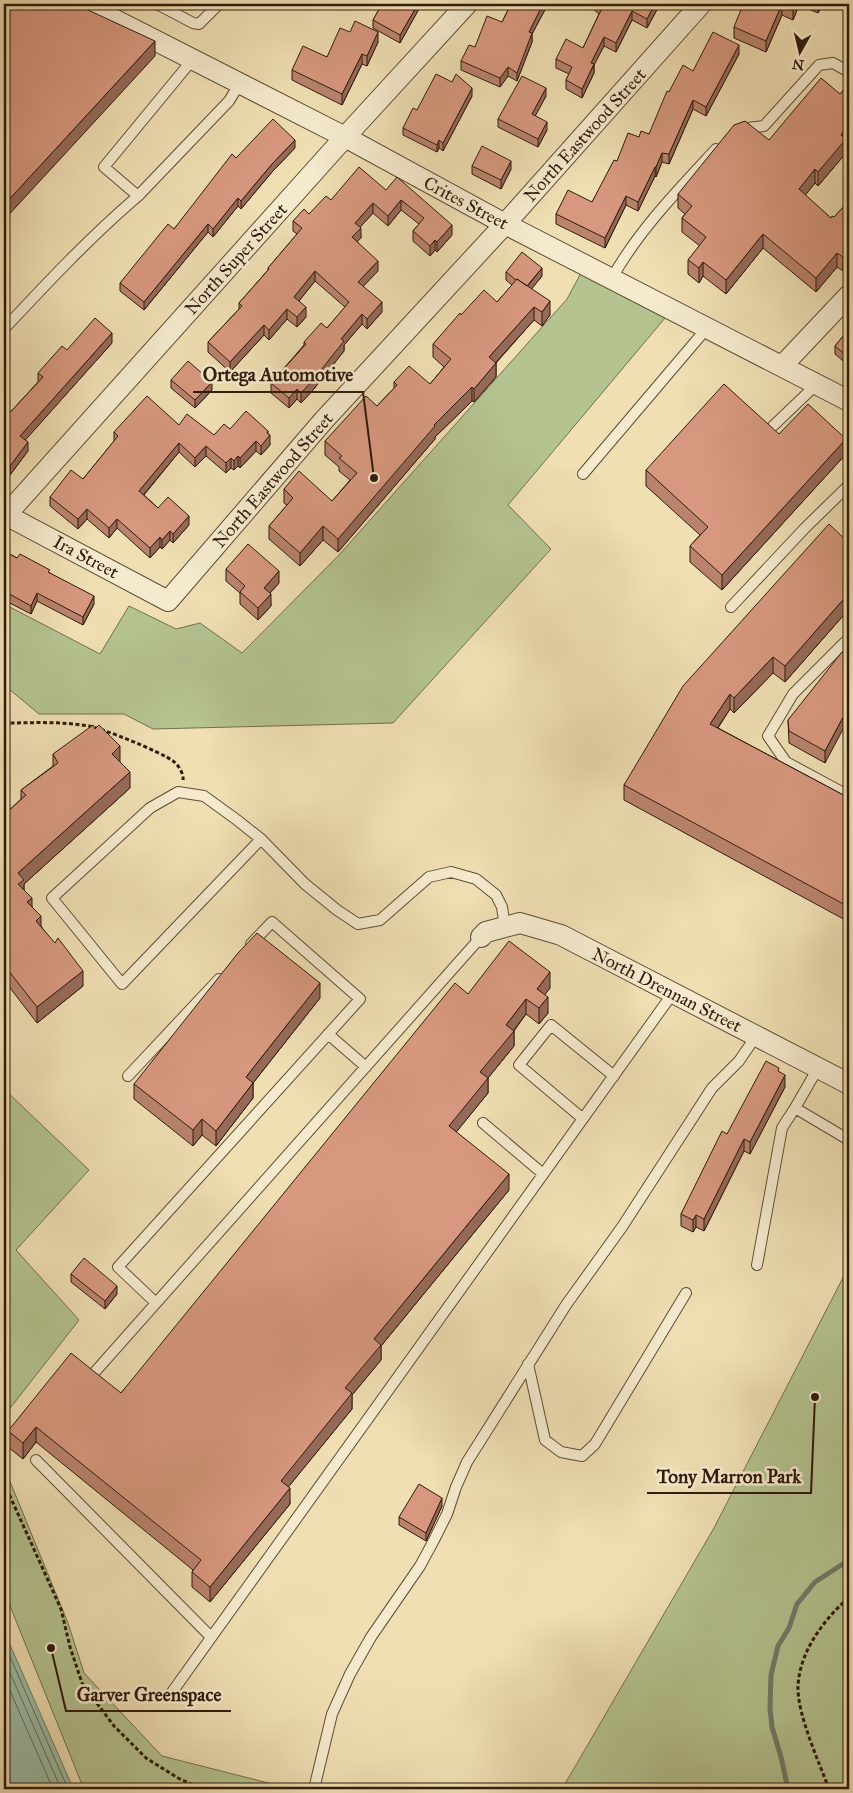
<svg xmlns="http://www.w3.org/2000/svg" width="853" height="1793" font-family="'IM FELL Great Primer',serif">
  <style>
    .green { fill: #b4c390; stroke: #726f4e }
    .water { fill: #9bbda6; stroke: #707c68 }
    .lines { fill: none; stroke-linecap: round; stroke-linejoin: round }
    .shore { stroke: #666c58; stroke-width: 1 }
    .stream { stroke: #707c68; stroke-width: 5 }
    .lane-casing { stroke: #604c35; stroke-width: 12 }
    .street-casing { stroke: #604c35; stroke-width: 22 }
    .path { stroke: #301b0b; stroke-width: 3; stroke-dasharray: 4 2.5; stroke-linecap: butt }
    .lane { stroke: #f5eace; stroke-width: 10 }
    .street { stroke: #f5eace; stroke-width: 20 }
    .wall { fill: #b9836d; stroke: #301b0b }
    .shaded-wall { fill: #966a59; stroke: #301b0b }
    .building { fill: #d7987f; stroke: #301b0b }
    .labels { text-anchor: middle; stroke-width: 5; stroke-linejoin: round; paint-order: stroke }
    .street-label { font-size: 18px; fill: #301b0b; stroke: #f5eace }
    .leader { fill: none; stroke: #301b0b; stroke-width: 2 }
    .callout-dot { fill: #301b0b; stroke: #f5eace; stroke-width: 2 }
    .callout-label { font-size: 19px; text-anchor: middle; font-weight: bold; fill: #301b0b; stroke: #f5eace; stroke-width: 5; stroke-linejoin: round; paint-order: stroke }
  </style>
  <rect width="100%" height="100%" fill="#efdfb3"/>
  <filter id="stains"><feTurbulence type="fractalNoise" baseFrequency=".004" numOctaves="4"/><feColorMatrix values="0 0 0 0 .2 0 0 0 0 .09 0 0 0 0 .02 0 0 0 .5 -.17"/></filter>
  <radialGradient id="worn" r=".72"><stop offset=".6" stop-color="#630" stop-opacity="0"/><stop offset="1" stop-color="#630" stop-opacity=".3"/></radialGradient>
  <path class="green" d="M581 273 663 314 665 318 508 505 551 549 393 723 153 729 124 714H39L4 685V604L100 654 129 606 176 629 200 623 242 653 339 555 567 299Z
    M4 1089 89 1170 16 1250 79 1320 4 1416Z
    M849 1266V1789H562L714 1528Z
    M4 1467 68 1623 84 1673 162 1756 292 1789H87L83 1787 4 1591Z"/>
  <path class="water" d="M4 1631 73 1788 75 1789H4Z"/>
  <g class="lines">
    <path class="shore" d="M4 1643 68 1789
      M4 1659 61 1789
      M4 1677 53 1789"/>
    <path class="stream" d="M788 1789 781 1757 772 1727 770 1708 771 1675 778 1646 789 1628 797 1604 815 1582 849 1560"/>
    <g class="lane-casing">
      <path id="lane" d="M157 4 193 23 199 24 219 4
        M740 129 764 126 819 65 833 63 849 72
        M138 196 229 101 240 83
        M612 278C639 230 678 190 716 149
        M4 329C47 283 90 237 138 196L104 167 193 59
        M773 426 817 384
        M583 474 707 328
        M731 607 805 528 849 485
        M849 643 845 642 793 694 768 736 786 762 849 796
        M261 839 122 984 52 898 150 808 178 792 204 796 237 820 261 839 305 884 337 910 358 924 380 920 429 877 451 872 476 879 496 895 502 907 505 927
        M328 1034 366 1067
        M818 1068 795 1108 849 1140
        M128 1076 219 979
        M582 1118 519 1065 551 1025 614 1076
        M483 1123 542 1173
        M757 1265 782 1128 795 1108
        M156 1303 118 1267 360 999 272 922 251 944
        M528 1364 545 1440 561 1452 582 1456 595 1444 686 1293
        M94 1373 481 937
        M36 1460 211 1637
        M170 1695 673 993
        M314 1789 332 1714 350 1674 371 1637 420 1566 434 1540 447 1514 456 1487 467 1462 566 1305 622 1227 712 1088 739 1061 756 1036"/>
    </g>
    <g class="street-casing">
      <path id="street" d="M84 4 345 137 505 224 849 401
        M782 366 849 295
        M4 514 168 601 324 420 505 224 701 4
        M6 515 345 137 467 4
        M481 937 486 932 520 923 561 935 849 1084"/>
    </g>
    <path class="path" d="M4 723C32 723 60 721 88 726 102 728 161 752 173 761 178 764 184 774 183 780
      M4 1483 61 1609 70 1647 82 1683 87 1690 114 1726 146 1758 178 1778 202 1789
      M829 1789C819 1762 797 1714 798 1686 800 1650 824 1620 849 1597"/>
    <use href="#lane" class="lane"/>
    <use href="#street" class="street"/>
  </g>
  <path class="wall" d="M382 4H424L422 8 420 7 400 43 373 28V20Z
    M511 4H548L532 34V42L517 81 508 76 500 87 461 70V61L475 47 502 22Z
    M587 4H660L647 28 632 20 616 52 604 46 594 64V73L582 98 566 89V80L569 74 556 68V59L583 48 599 14Z
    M753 4H823L818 13 799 5 793 20 782 15 766 52 734 38V27L750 10Z
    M842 4H849L848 8Z
    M350 32 378 42 367 66 362 64 342 105 292 80V70L327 57Z
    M739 54 706 116 693 109 669 164 662 162 656 177 655 176 638 211 626 205 605 248 556 224V214L592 202 617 161 639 137 649 134 693 71Z
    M849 84V139H848L846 142V153L818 186 815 183 805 195 831 218 834 217 849 201V262L843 271 837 267 816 292 763 248 726 294 703 276 699 283 688 274V260L700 246 682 232V218L685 214 678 208V194L769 140 840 94Z
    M472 96 443 151 439 148 437 152 403 135V128L417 110Z
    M546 96 535 116 547 130 538 147 498 127V119Z
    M295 148 272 172 241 209 238 206 213 237 208 232 144 310 120 291V283L174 229 236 158Z
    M472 166 511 169 501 189 472 174Z
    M386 190 452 235 437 252 435 250 430 256 413 241V231L419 224 401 210 388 226 373 213 360 227 361 238 357 241 378 271 363 286 382 312 367 329 362 324 344 345V351L313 390 301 403 297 399 289 408 271 393V383L304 345V342L327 328 345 307 315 281 299 301 306 317 297 327 287 319 269 340 264 335 230 372 208 352V342L239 309V303L268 270V268L297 234 293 231V221L309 214 331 200Z
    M506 272 542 276 531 289 550 315 542 326 534 320 496 363V377L474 402 472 401 435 437V439L338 552 323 540 300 566 269 539V526L287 505 284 503V489L332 501 350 480 339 471V467L325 455V441L377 406 394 388V382L430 384 444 367 433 357V344L461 315 497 302 512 285 506 280Z
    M849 329V366L835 354V346Z
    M112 343 25 440 28 451 10 475 4 471V419L38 382V373L67 350Z
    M171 380 212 390 195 408 171 388Z
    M179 425 214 435 230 429 268 434 270 445 261 455 256 451 240 468 238 466 234 470 231 468 226 473 206 456 195 467 179 452 144 495 158 508 189 525 173 543 170 540 162 549 160 547 150 558 117 528 109 538 87 519 78 529 50 506V497L83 479 114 441V432Z
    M779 434 846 454 722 590 690 562V546L700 535 646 486V470Z
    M849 543V609L785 682 773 673 734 713 730 709 718 728 849 798V922L624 800V785Z
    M4 551 17 558 50 573 94 604 83 625 37 601 31 614 4 600Z
    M226 569 279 583 270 593 271 606 258 620 240 604V593L226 581Z
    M849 655 825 763 789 743 788 720Z
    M95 729 120 762 130 788 24 884V890L41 926 83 986 37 1023 4 980V815L21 799V790L53 766V754Z
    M550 988 544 995 548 1013 539 1024 526 1014 514 1031V1046L488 1078V1093L456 1132 509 1190 381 1346V1360L352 1395V1409L288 1487 290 1504 210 1602 192 1587V1572L193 1570 36 1442 23 1459 8 1447V1431L121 1393 468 994Z
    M320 998 253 1083V1098L216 1146 202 1135 193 1146 134 1099V1084Z
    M779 1072 785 1087 750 1154 744 1151 704 1231 696 1227 693 1232 681 1226V1214L727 1134Z
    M71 1274 117 1294 105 1309 71 1282Z
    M442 1506 426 1541 399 1525V1517Z"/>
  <path class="shaded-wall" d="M418 4H420V7L400 43V35Z
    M543 4H548L532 34V42L517 81V73L529 32Z
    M655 4H660L647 28V19Z
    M782 4V15L766 52V41Z
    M795 4H799V5L793 20V9Z
    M818 4H823L818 13Z
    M632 11V20L616 52V43Z
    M378 32V42L367 66V56Z
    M604 37V46L591 71V63Z
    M155 41V56L4 220V205Z
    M739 45V54L706 116V107Z
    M362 54V64L342 105V94Z
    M594 64V73L582 98V89Z
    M508 67V76L500 87V78Z
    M472 88V96L443 151V143Z
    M546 88V96L532 122V114Z
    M693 100V109L669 164V154Z
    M547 122V130L538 147V139Z
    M848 125V139L846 142V153L818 186V172Z
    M295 140V148L272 172 241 209V201L272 164Z
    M439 140V148L437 152V145Z
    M662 153V162L656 177V167Z
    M511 161V169L501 189V180Z
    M655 167V176L638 211V202Z
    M815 169V183L799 203V189Z
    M626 196V205L605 248V238Z
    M238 198V206L213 237V229Z
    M401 200V210L388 226V216Z
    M373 203V213L355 233V223Z
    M208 224V232L144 310V302Z
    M452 225V235L437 252V242Z
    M361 228V238L352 247V237Z
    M763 234V248L726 294V280Z
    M435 240V250L430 256V246Z
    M849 248V262L843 271V257Z
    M837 253V267L816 292V278Z
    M378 261V271L358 292V282Z
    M703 262V276L699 283V268Z
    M542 268V276L526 296V288Z
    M315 271V281L294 307V297Z
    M550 301V315L542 326V312Z
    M382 302V312L367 329V319Z
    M306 307V317L297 327V317Z
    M534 307V320L489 370V357Z
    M287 309V319L269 340V330Z
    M362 314V324L344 345V351L313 390 301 403V393L341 339Z
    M264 325V335L230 372V362Z
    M112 333V343L20 446V436Z
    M496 363V377L474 402V389Z
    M212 382V390L195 408V400Z
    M472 387V401L435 437V439L338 552V539L434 425Z
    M297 389V399L289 408V398Z
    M268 431V437L270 435V445L261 455V446L267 433Z
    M846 439V454L722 590V575Z
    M256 441V451L240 468V458Z
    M28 442V451L10 475V466Z
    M179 443V452L139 500V491Z
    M206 446V456L195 467V458Z
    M238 456V466L234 470V461Z
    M231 458V468L226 473V463Z
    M87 509V519L78 529V519Z
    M189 516V525L173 543V534Z
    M117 519V528L109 538V528Z
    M323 526V540L300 566V553Z
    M170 531V540L162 549V540Z
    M160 537V547L150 558V548Z
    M279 571V583L264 600V588Z
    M37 593V601L31 614V606Z
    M849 593V609L785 682V666Z
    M271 594V606L258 620V608Z
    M94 596V604L83 625V617Z
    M773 657V673L734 713V698Z
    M730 694V709L710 739V724Z
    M849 706V718L825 763V751Z
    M120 746V762L112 754Z
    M130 772V788L24 884V896L18 900V873Z
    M32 898V914L27 902Z
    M41 916V932L36 921Z
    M83 971V986L37 1023V1007Z
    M550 972V988L537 1005V989Z
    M320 983V998L246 1092V1077Z
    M548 997V1013L539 1024V1008Z
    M526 999V1014L510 1035 514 1031V1046L488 1078V1093L449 1141V1126L480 1072 506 1025Z
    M785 1075V1087L750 1154V1142Z
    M253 1083V1098L216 1146V1131Z
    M202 1119V1135L193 1146V1130Z
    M744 1139V1151L704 1231V1219Z
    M509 1174V1190L381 1346V1360L352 1395V1409L281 1496V1481L345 1388 374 1339Z
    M696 1215V1227L693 1232V1220Z
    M117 1286V1294L105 1309V1301Z
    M36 1427V1442L23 1459V1443Z
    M290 1488V1504L210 1602V1587Z
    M442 1498V1506L426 1541V1533Z"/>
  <path class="building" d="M4 4H75L155 41 4 205Z
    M382 4H418L400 35 373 20Z
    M511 4H543L529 32 532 33 517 73 508 67 500 78 461 61 469 45 475 47 487 16 502 22Z
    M597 4H655L647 19 632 11 616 43 604 37 591 63 594 64 582 89 566 80 572 67 556 59 566 39 583 48 602 8Z
    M753 4H795L793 9 782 4 766 41 734 27 742 7 750 10Z
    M355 21 378 32 367 56 362 54 342 94 292 70 303 46 327 57 340 28 350 32Z
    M713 32 739 45 706 107 693 100 669 154 662 153 656 167H655L638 202 626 196 605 238 556 214 568 190 592 202 614 160 617 161 628 133 639 137 641 131 649 134 667 91 669 92 683 65 693 71Z
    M436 74 452 82 456 74 472 88 443 143 439 140 437 145 403 128 413 108 417 110Z
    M522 76 546 88 532 114 547 122 538 139 498 119Z
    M821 78 840 94 849 84V125H848L841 135 846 139 818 172 815 169 799 189 831 218 832 216 834 217 849 201V248L843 257 837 253 816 278 763 234 726 280 703 262 699 268 688 260 706 237 682 218 692 206 678 194 734 125 745 121 769 140Z
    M273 119 295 140 272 164 241 201 238 198 213 229 208 224 144 302 120 283 168 224 174 229 232 154 236 158Z
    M482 146 511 161 501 180 472 166Z
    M359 167 386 190 397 177 452 225 437 242 435 240 430 246 413 231 424 218 401 200 388 216 373 203 355 223 361 228 352 237 378 261 358 282 382 302 367 319 362 314 341 339 344 341 313 380 301 393 297 389 289 398 271 383 306 344 304 342 321 323 327 328 349 302 315 271 294 297 306 307 297 317 287 309 269 330 264 325 230 362 208 342 242 306 239 303 269 269 268 268 302 228 293 221 304 209 309 214 326 196 331 200Z
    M522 252 542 268 527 286 517 279 516 280 506 272Z
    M517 279 550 301 542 312 534 307 489 357 496 363 474 389 472 387 434 425 435 426 338 539 323 526 300 553 269 526 293 498 284 489 299 471 332 501 357 473 339 458 342 456 325 441 366 396 377 406 397 385 394 382 409 366 430 384 451 359 433 344 460 313 461 315 484 290 497 302Z
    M95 318 112 333 20 436 28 442 10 466 4 461V419L43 377 38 373 62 346 67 350Z
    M849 329V358L835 346Z
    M188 361 212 382 195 400 171 380Z
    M724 384 779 434 808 404 846 439 722 575 690 546 708 527 646 470Z
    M147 396 179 425 187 414 214 435 224 424 230 429 246 411 268 431 267 433 270 435 261 446 256 441 240 458 238 456 234 461 231 458 226 463 206 446 195 458 179 443 139 491 158 508 168 497 189 516 173 534 170 531 162 540 160 537 150 548 117 519 109 528 87 509 78 519 50 497 71 470 83 479 118 436 114 432Z
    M829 524 849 543V593L785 666 773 657 734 698 730 694 710 724 849 798V907L624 785 683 686Z
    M248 544 279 571 264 588 271 594 258 608 240 592 245 586 226 569Z
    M4 551 17 558 20 554 50 570 48 572 94 596 83 617 37 593 31 606 4 591V586L7 579 4 578Z
    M842 652 849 655V706L825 751 789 731 788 720Z
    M93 725 95 729 99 725 120 746 112 754 130 772 18 873 24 880 18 884 32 898 27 902 41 916 36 921 55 943 58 938 83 971 37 1007 4 965V840L7 837 4 833V815L26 795 21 790 58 763 53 754Z
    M257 933 320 983 246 1077 253 1083 216 1131 202 1119 193 1130 134 1084 238 953Z
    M509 941 550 972 537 989 548 997 539 1008 526 999 506 1025 514 1031 480 1072 488 1078 449 1126 509 1174 374 1339 381 1345 345 1388 352 1393 281 1481 290 1488 210 1587 192 1572 201 1560 36 1427 23 1443 8 1431 71 1353 121 1393 455 983 468 994Z
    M766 1061 779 1068 778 1071 785 1075 750 1142 744 1139 704 1219 696 1215 693 1220 681 1214 722 1131 727 1134Z
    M84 1258 117 1286 105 1301 71 1274Z
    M419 1484 442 1498 426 1533 399 1517Z"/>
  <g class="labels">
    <g class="street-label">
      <text transform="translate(585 135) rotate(-48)" y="6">North Eastwood Street</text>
      <text transform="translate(466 203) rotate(28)" y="6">Crites Street</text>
      <text transform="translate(236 259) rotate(-48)" y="6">North Super Street</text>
      <text transform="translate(273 480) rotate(-49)" y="6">North Eastwood Street</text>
      <text transform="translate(86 557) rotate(28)" y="6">Ira Street</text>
      <text transform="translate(667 990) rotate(27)" y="6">North Drennan Street</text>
    </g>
  </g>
  <path class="leader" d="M374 478L363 392H193M815 1397L811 1493H647M51 1648L66 1711H231"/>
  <g class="callout-dot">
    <circle cx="374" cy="478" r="5"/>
    <circle cx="815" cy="1397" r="5"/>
    <circle cx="51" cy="1648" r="5"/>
  </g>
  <g class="callout-label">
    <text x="278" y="381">Ortega Automotive</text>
    <text x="729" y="1483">Tony Marron Park</text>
    <text x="149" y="1701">Garver Greenspace</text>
  </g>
  <rect width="853" height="1793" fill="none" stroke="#efdfb3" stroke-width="20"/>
  <rect x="5" y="5" width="843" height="1783" fill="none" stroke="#301b0b" stroke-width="2.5"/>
  <rect x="10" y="10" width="833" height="1773" fill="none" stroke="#301b0b"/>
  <g transform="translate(800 52) rotate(188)" stroke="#f5eace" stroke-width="4" paint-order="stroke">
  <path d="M0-4L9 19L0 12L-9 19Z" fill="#301b0b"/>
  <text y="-8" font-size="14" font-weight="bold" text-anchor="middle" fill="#301b0b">N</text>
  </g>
  <rect width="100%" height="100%" filter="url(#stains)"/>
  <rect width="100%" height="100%" fill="url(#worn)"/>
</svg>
